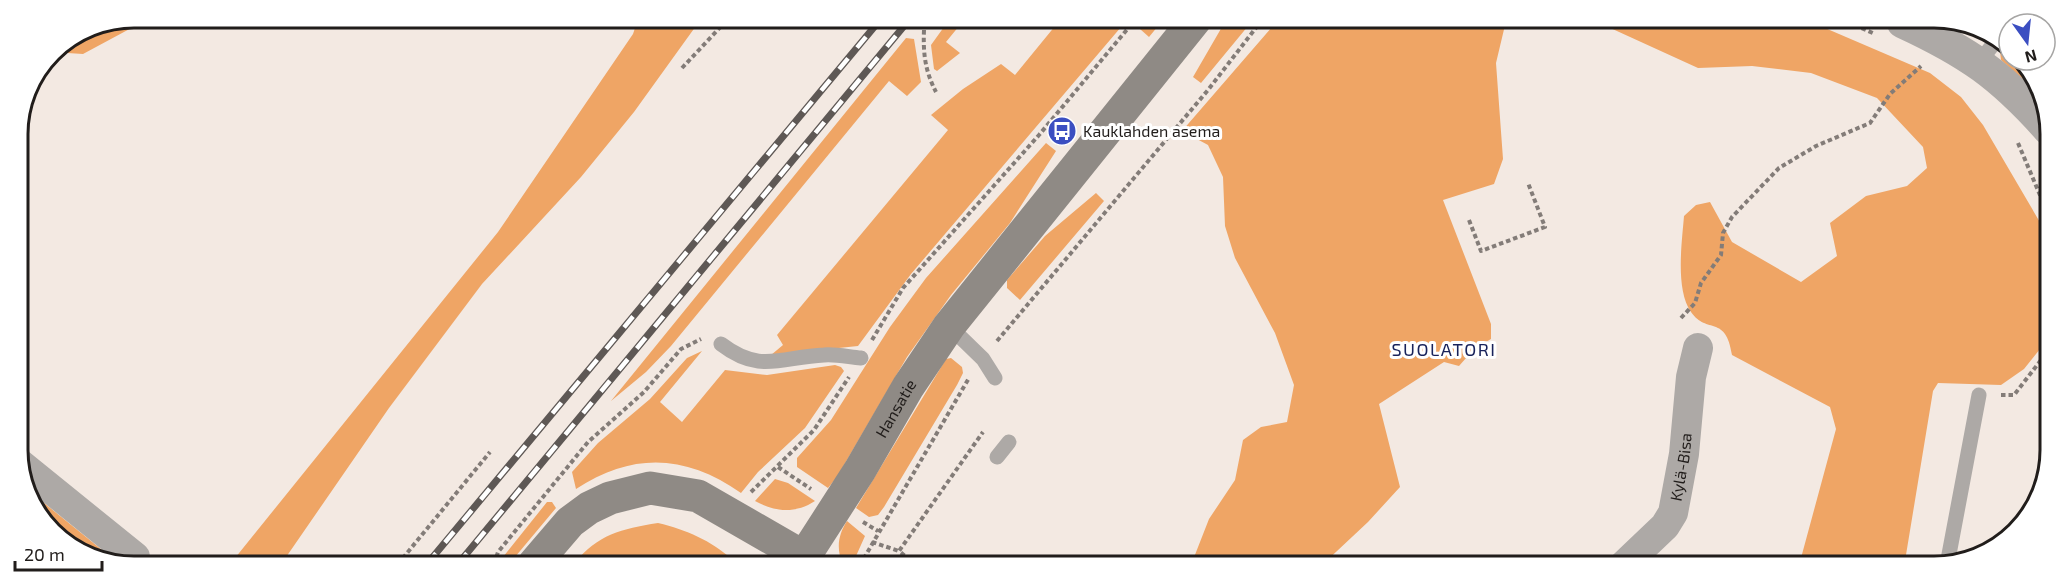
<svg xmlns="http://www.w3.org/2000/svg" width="2069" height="585" font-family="'Exo 2',sans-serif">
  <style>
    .green { fill: #efa565 }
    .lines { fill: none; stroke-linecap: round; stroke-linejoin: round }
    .path { stroke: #837c78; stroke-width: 4; stroke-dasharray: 4.5 3; stroke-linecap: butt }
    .service { stroke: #ada9a6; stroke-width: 15 }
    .minor { stroke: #ada9a6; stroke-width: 30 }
    .tertiary { stroke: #ada9a6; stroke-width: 33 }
    .secondary { stroke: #8f8a85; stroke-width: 33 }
    .rail-casing { stroke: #5e5855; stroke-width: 7 }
    .rail { stroke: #fff; stroke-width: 4.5; stroke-dasharray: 14; stroke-linecap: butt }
    .labels { text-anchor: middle; stroke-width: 6; stroke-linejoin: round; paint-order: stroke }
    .poi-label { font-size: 16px; fill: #211d1b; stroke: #fff; text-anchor: start }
    .street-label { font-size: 16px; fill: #211d1b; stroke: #fff }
    .neighbourhood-label { font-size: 18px; letter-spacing: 1.5px; fill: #18225a; stroke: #fff }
    .rim { fill: none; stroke: #211d1b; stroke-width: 3 }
  </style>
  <rect width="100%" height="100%" fill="#f3e9e2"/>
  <path class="green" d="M134 18H150L83 54 52 52 90 27Z
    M638 19H701L634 112 581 177 482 284 389 408 282 563H231L498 232 633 34Z
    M949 20H964L946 42 960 53 937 71 934 69 931 45Z
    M1060 20H1127L911 274 858 346 771 355 783 345 777 335 948 130 931 115 963 89 1001 64 1015 75Z
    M1147 20H1163L1149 37 1140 29Z
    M1226 20H1253L1201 83 1193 77Z
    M1278 20 1506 21 1496 63 1503 159 1494 184 1443 200 1491 324V339L1474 349 1459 366 1444 362 1379 404 1400 487 1368 522 1321 566 1191 565 1209 519 1235 480 1243 440 1261 427 1287 422 1294 385 1275 333 1235 258 1225 226 1223 177 1208 145 1182 131Z
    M1595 21 1811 22 1930 73 1961 97 1983 125 2048 236V339L2024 369 2001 385 1938 383 1933 391 1904 567H1822L1801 558 1836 429 1830 407 1732 355C1726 314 1707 335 1691 312 1675 289 1682 242 1684 216L1696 205 1710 202 1732 242 1801 282 1837 256 1830 223 1866 196 1907 186 1927 168 1923 147 1877 98 1811 73 1752 66 1698 68Z
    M906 38 914 39 921 82 907 96 889 81 671 346 646 372 611 401Z
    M2003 45 2009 50V60H2021L2025 63 2041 96 2001 60 2000 51Z
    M1046 143 1056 151 1010 223 951 295 907 357 837 477 828 488 797 467V458L831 420 890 327 926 278Z
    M1096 193 1104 201 1020 300 1007 288V280L1045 236Z
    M702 351 660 402 682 422 725 370 767 375 835 365 841 367 844 371 805 428 758 472 741 493C687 455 634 451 576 489L572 472 598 443 650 399 687 358Z
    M951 358 962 367 963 373 957 385 884 507 878 515 869 517 856 508 946 359Z
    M775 479 788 483 815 501C795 514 775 512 755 501Z
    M28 490 107 554 111 563C96 563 51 528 41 515 36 508 32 498 28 490Z
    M547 502H552L556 508 510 563 503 557Z
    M847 521 865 536 852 565H843C836 549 838 535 847 521Z
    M658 523C687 530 710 540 733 560V564H574C598 534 621 529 658 523Z"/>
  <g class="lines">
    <path class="path" d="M1848 22 1875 34
      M924 30C923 53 925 71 936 92
      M682 68 728 19
      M2018 143 2048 214
      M1469 220 1481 251 1545 227 1528 183
      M1681 318 1695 303 1701 283 1721 255 1723 233 1732 217 1779 168 1816 146 1870 123 1890 94 1921 66
      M872 340 903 288 1039 135 1135 20
      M997 341 1208 90 1262 20
      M2001 395H2014L2048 351
      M778 467 811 489
      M751 492 814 430 849 377
      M863 522 878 531
      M872 542 899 551
      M739 557 743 564
      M398 564 490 452
      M494 564 498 552 588 442 644 392 681 349 701 339
      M860 565 969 378
      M916 565 899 551 983 432"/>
    <path class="service" d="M1979 62 1996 41
      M949 326 983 359 995 378
      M721 344C760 374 781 357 824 355 836 354 849 357 861 358
      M997 457 1009 442
      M1947 565 1979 395"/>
    <g class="minor">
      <path d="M20 464 135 557"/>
      <path id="s1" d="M1623 566 1665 526 1673 513 1684 454 1691 377 1698 348"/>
    </g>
    <path class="tertiary" d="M1903 22C1968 52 2001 75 2049 129"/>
    <path class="secondary" id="s2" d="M534 564 570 522 589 508 610 498 650 488 698 496 804 557 860 470 908 387 949 326 1195 20"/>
    <g class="rail-casing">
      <path id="rail" d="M427 564 880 20
        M458 564 909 20"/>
    </g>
    <use href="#rail" class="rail"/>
  </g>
  <defs>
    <g id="bus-disc" transform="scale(1.5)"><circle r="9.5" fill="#3b4ec1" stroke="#fff"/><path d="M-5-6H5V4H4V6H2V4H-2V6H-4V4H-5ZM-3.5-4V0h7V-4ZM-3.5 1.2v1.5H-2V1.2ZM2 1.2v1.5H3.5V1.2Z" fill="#fff"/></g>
  </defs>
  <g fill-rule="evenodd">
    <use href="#bus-disc" x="1062" y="131"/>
  </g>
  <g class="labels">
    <g class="poi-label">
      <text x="1083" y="137">Kauklahden asema</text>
    </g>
    <g class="street-label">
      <text dy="6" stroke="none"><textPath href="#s2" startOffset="489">Hansatie</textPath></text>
      <text dy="6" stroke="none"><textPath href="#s1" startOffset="120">Kylä-Bisa</textPath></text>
    </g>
    <g class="neighbourhood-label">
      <text x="1444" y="356">SUOLATORI</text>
    </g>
  </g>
  <path d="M0 0H2069V585H0ZM134 28H1934A106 106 0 0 1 2040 134V450A106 106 0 0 1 1934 556H134A106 106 0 0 1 28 450V134A106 106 0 0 1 134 28Z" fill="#fff" fill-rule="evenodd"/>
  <path class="rim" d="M134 28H1934A106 106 0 0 1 2040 134V450A106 106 0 0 1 1934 556H134A106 106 0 0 1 28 450V134A106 106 0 0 1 134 28Z"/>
  <g transform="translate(2027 42) rotate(165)"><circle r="28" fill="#ffffff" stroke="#a6a5a4" stroke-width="1.5"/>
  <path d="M0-4.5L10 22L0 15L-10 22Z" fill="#3b4ec1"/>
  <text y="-9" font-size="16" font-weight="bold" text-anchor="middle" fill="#211d1b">N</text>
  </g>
  <path d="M15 561v9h87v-9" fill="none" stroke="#211d1b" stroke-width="3"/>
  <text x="24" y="561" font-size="18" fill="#211d1b" stroke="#ffffff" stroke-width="4.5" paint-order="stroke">20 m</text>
</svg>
